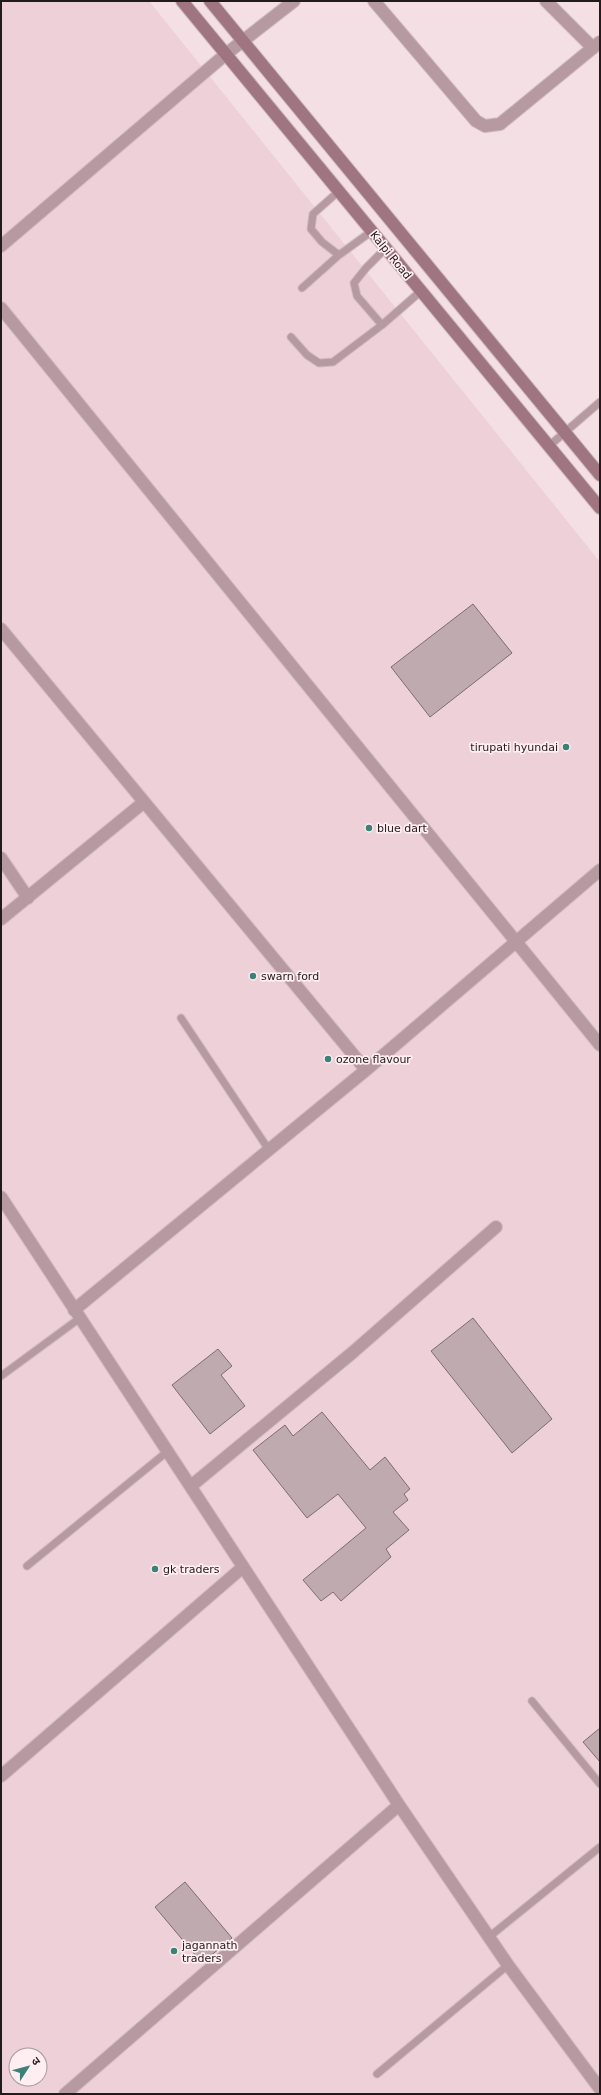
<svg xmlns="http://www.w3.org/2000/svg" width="601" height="2095" font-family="'DejaVu Sans','Noto Sans Devanagari',sans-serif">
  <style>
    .built { fill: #edd0d8; fill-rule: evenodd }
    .building { fill: #beaaaf; stroke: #7e6c71 }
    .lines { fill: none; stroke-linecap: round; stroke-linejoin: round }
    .service-casing { stroke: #cebcc0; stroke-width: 9 }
    .minor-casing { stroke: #cebcc0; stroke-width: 14 }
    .secondary-casing { stroke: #cebcc0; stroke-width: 14 }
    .service { stroke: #b799a1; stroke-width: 7 }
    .minor { stroke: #b799a1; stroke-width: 12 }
    .secondary { stroke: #9f7581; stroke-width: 12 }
    .poi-dot { fill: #3c8178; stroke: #feedf1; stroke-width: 1.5 }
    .labels { text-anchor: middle; stroke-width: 3.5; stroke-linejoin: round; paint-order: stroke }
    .street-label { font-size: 11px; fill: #221b1d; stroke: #feedf1 }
    .poi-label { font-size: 11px; fill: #221b1d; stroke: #feedf1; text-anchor: start }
  </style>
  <rect width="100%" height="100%" fill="#f4dfe4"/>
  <path class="built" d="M1 1H149L600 562V2094H1ZM16 2055H40V2079H16Z"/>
  <path class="building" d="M473 604 512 653 430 717 391 667Z
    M473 1318 552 1419 512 1453 431 1351Z
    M218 1349 232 1366 221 1375 245 1406 210 1434 172 1385Z
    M322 1412 370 1470 385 1457 410 1489 404 1494 408 1500 393 1512 409 1530 386 1549 391 1557 341 1601 333 1592 321 1601 303 1580 366 1528 338 1494 307 1518 253 1450 285 1425 293 1436Z
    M600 1728V1762L583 1742Z
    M185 1882 232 1938 202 1963 155 1907Z"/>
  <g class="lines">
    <g class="service-casing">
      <path id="service" d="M339 191 313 214 311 229 322 242 339 255 372 231
        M302 288 339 255
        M382 325 357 296 354 283 366 268 386 248
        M291 337 307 355 319 363 333 362 382 325 421 291
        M549 446 600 402
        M181 1018 269 1150
        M1 1376 80 1318
        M27 1566 168 1451
        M532 1701 600 1784
        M489 1937 600 1847
        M377 2074 508 1965"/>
    </g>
    <g class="minor-casing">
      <path id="minor" d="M374 1 476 121 485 126 500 124 600 42
        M546 1 593 48
        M1 246 226 54 294 1
        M1 308 600 1045
        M1 629 366 1070
        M1 858 28 898
        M1 919 144 802
        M1 1197 399 1805 508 1965 600 2089
        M74 1310 366 1070 600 870
        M191 1486 352 1353 496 1227
        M1 1776 243 1567
        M65 2094 399 1805"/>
    </g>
    <g class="secondary-casing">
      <path id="secondary" d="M182 1 600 508
        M210 1 600 475"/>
    </g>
    <use href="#service" class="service"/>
    <use href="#minor" class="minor"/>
    <use href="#secondary" class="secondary"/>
  </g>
  <g class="poi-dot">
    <circle cx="566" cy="747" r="4"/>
    <circle cx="369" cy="828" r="4"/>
    <circle cx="253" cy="976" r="4"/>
    <circle cx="328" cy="1059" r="4"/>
    <circle cx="155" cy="1569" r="4"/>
    <circle cx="174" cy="1951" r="4"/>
  </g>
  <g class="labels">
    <g class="street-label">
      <text transform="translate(391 255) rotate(51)" y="4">Kalpi Road</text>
    </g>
    <g class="poi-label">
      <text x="558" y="751" text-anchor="end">tirupati hyundai</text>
      <text x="377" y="832">blue dart</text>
      <text x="261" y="980">swarn ford</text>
      <text x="336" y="1063">ozone flavour</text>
      <text x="163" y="1573">gk traders</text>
      <text x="182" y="1949">jagannath<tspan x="182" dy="13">traders</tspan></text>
    </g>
  </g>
  <rect width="601" height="2095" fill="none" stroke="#221b1d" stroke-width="4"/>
  <g transform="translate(28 2067) rotate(54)"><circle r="19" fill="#feedf1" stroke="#a6999c"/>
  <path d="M0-3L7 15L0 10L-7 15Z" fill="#3c8178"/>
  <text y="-6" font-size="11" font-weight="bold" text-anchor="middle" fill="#221b1d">उ</text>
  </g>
</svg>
